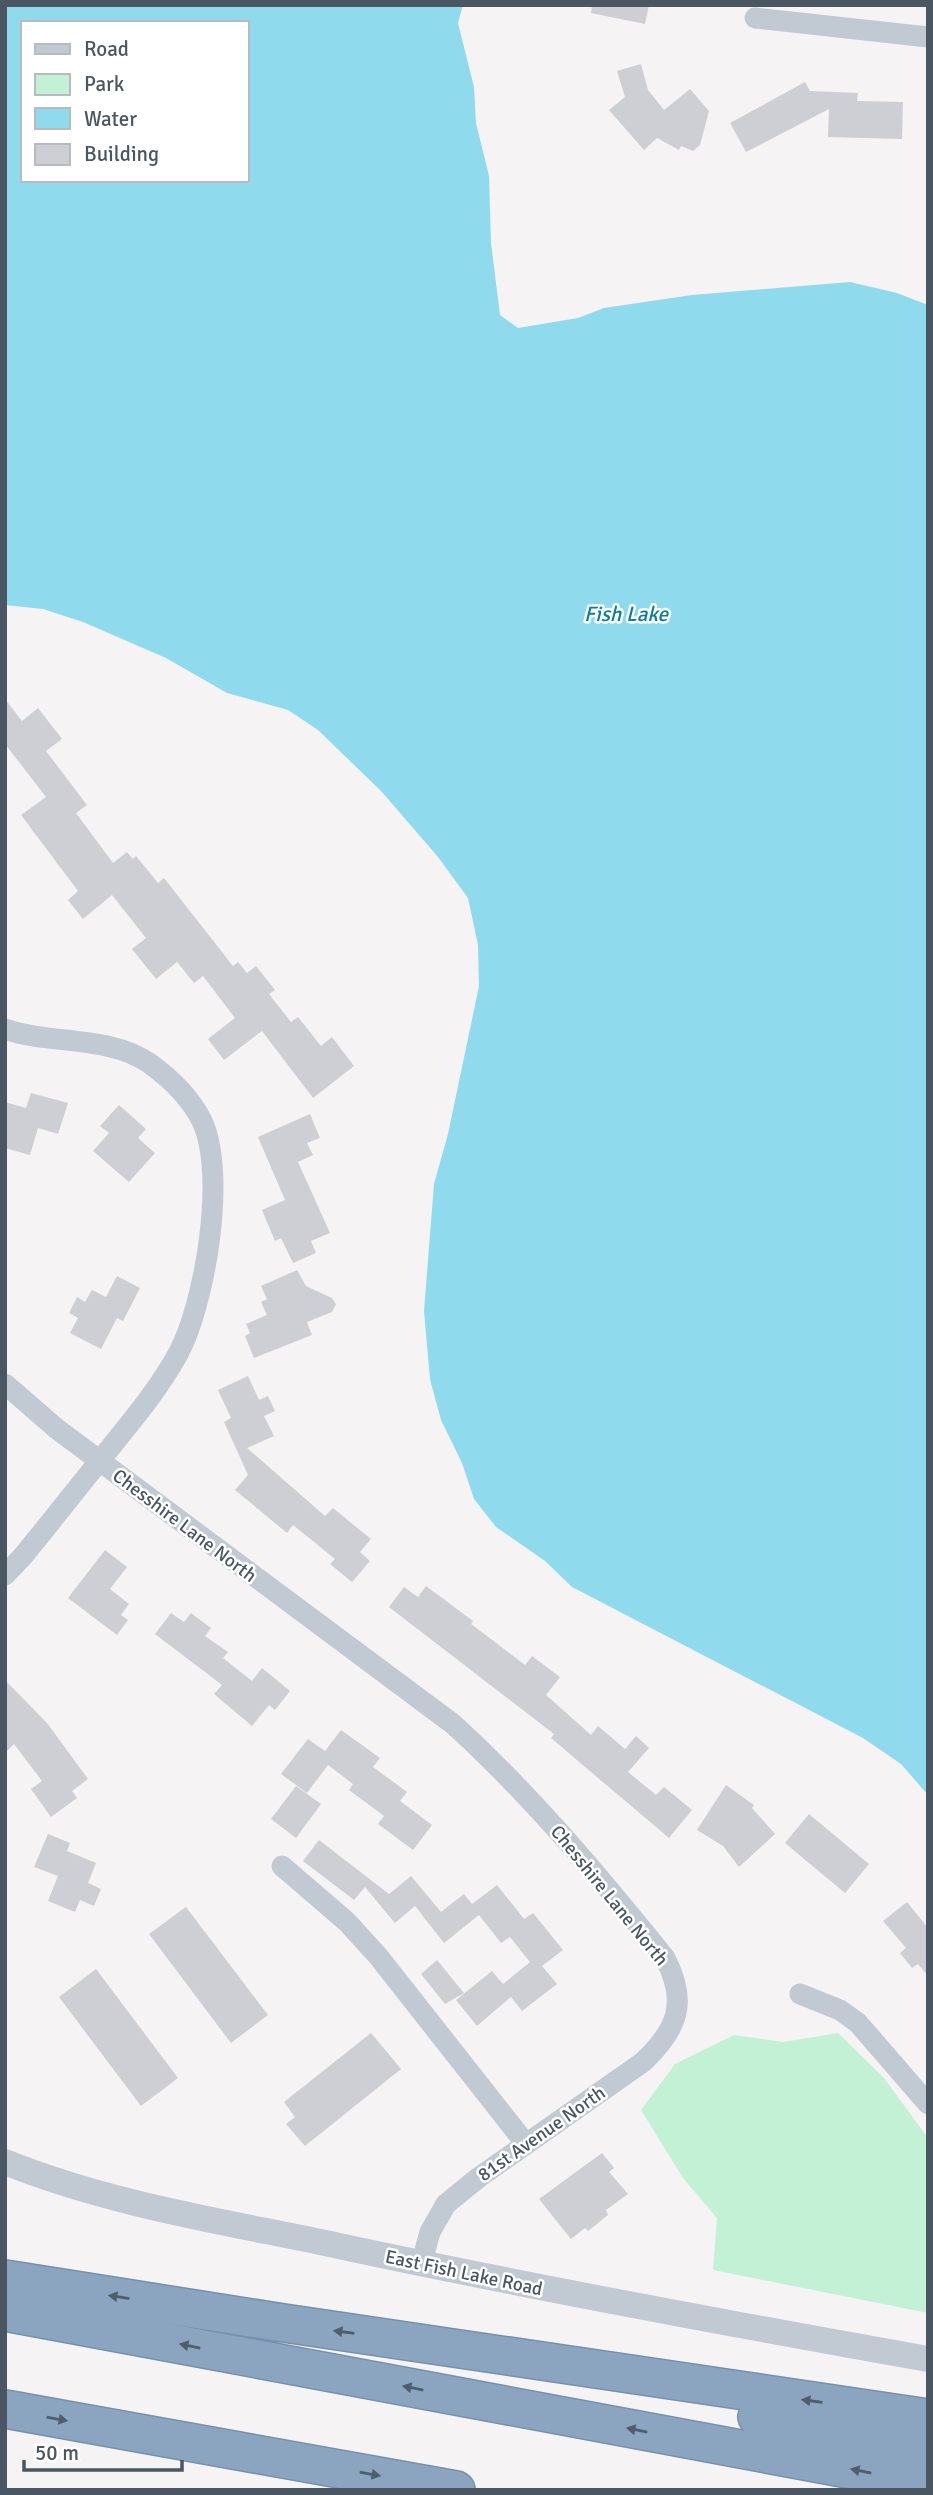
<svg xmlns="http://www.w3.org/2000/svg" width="933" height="2495" font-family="Signika,sans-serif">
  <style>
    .green { fill: #c3f1d5 }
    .water { fill: #90daee; fill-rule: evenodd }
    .building { fill: #cdcfd5 }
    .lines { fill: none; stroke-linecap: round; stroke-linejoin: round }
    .motorway-casing { stroke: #7690ad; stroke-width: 40 }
    .minor { stroke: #c1cad2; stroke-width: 21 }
    .tertiary { stroke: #c1cad2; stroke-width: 26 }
    .motorway { stroke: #8ba5c1; stroke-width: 37 }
    .oneway { fill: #505e6b }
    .labels { text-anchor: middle; stroke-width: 5; stroke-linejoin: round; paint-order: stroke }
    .street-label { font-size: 19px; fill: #4a5661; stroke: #fff }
    .water-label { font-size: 21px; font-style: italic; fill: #0c7c9b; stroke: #fff }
  </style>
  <rect width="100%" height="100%" fill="#f5f3f3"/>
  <path class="green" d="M838 2033 884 2078 928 2138V2313L713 2270 717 2218 683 2178 641 2110 675 2064 734 2035 783 2042Z"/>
  <path class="water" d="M5 5H463L458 23 474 87 476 123 489 176 491 243 500 315 518 328 578 318 604 308 692 295 850 282 897 293 928 305V1795L901 1764 863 1738 572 1587 545 1561 496 1527 474 1499 462 1463 441 1420 430 1379 424 1311 434 1184 448 1134 479 986 478 945 468 898 438 857 382 792 318 730 288 710 227 693 166 658 83 622 43 609 5 605ZM23 23H247V180H23Z"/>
  <path class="building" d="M592 5H649L645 24 591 13Z
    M641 64 648 90 664 110 690 89 709 111 700 145 693 151 681 146 679 150 657 138 644 150 609 110 625 97 617 71Z
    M805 82 810 91 858 93 857 101 903 102 902 139 828 137 829 109 746 152 730 123Z
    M5 699 22 721 38 708 62 739 46 751 87 805 76 813 113 863 127 852 133 859 136 856 158 883 164 878 233 966 238 962 247 973 256 966 275 990 269 994 291 1022 298 1017 321 1046 332 1037 354 1066 313 1098 262 1031 224 1060 208 1039 235 1018 203 976 194 983 177 962 156 979 132 949 146 938 112 895 83 919 68 900 78 891 21 815 46 797 5 744Z
    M31 1093 68 1103 58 1134 38 1128 30 1155 5 1148V1102L26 1108Z
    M119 1105 146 1129 138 1138 155 1153 129 1182 93 1151 109 1133 100 1126Z
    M310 1114 320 1138 307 1143 313 1155 298 1162 330 1233 311 1241 316 1253 293 1263 281 1238 275 1241 262 1210 285 1200 258 1137Z
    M297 1270 306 1286 332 1298 336 1304 332 1312 307 1322 312 1335 254 1358 245 1336 250 1333 246 1324 267 1315 261 1302 267 1299 261 1286Z
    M117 1276 140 1288 123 1321 117 1318 101 1349 70 1333 78 1318 69 1313 77 1297 85 1302 92 1290 106 1297Z
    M248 1376 259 1400 268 1396 275 1411 264 1416 274 1436 247 1448 325 1516 333 1508 371 1539 360 1552 370 1561 352 1582 330 1564 335 1559 293 1525 287 1533 235 1490 248 1475 224 1422 231 1418 218 1390Z
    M105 1550 127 1567 110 1589 129 1604 121 1615 128 1620 117 1635 68 1598Z
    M426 1586 473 1621 471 1624 525 1665 532 1656 560 1677 546 1695 591 1735 598 1726 625 1749 636 1736 649 1748 628 1772 656 1795 664 1787 692 1810 669 1838 551 1738 554 1734 389 1607 404 1587 418 1597Z
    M171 1613 184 1622 191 1613 211 1628 205 1636 228 1652 223 1658 252 1681 262 1668 290 1691 275 1710 269 1705 252 1726 214 1694 222 1685 155 1634Z
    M5 1680 47 1723 88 1779 72 1791 77 1798 51 1817 31 1789 42 1781 14 1744 5 1753Z
    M341 1730 380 1758 373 1767 407 1792 400 1801 432 1825 413 1850 378 1824 384 1816 349 1790 353 1784 328 1765 307 1793 281 1774 308 1739 325 1751Z
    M726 1785 754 1805 752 1808 775 1834 739 1867 723 1846 697 1830Z
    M296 1786 321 1804 296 1838 271 1819Z
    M809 1814 869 1864 845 1893 785 1843Z
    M48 1834 70 1843 67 1851 96 1863 88 1883 101 1889 94 1906 80 1900 75 1912 48 1901 58 1876 34 1867Z
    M319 1840 389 1894 411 1876 441 1912 464 1894 472 1904 497 1885 524 1919 533 1913 563 1950 542 1966 557 1984 522 2011 511 1997 477 2026 456 2000 492 1971 503 1984 530 1962 510 1937 501 1943 479 1915 444 1943 415 1906 395 1923 365 1887 354 1900 303 1861Z
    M907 1902 928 1928V1976L918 1964 912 1968 900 1953 906 1948 883 1921Z
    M186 1907 268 2015 231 2043 149 1934Z
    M437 1960 464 1993 445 2004 421 1974Z
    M96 1969 178 2078 141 2106 59 1997Z
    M371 2033 401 2069 305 2146 286 2124 295 2117 284 2102Z
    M602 2153 614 2168 609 2172 628 2194 606 2210 608 2215 588 2231 585 2228 571 2239 539 2199Z"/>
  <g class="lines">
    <g class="motorway-casing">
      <path id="motorway" d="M5 2279 277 2322 928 2418
        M5 2312 928 2484
        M5 2409 456 2490
        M757 2417 928 2449"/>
    </g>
    <path class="minor" d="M755 18 928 37
      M5 1029C51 1045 108 1035 149 1063 170 1078 190 1097 202 1121 227 1174 205 1304 178 1354 158 1390 132 1421 106 1453 78 1487 51 1522 23 1556L5 1575
      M5 1384 57 1429 453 1724C531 1795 598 1875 665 1958 688 2002 678 2029 643 2062L478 2178 446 2204 430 2232 421 2265
      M282 1866 347 1922 378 1956 526 2144
      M800 1994 840 2010 858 2023 928 2104"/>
    <path class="tertiary" d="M5 2162C112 2205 227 2222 339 2246 535 2288 731 2324 928 2359"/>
    <use href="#motorway" class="motorway"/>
  </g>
  <defs><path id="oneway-solid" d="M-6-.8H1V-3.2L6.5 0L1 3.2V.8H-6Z" transform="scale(1.75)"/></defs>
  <g class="oneway">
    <use href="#oneway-solid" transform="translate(119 2297) rotate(-171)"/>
    <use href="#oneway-solid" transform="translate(344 2332) rotate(-172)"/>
    <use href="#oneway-solid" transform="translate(190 2346) rotate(-169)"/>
    <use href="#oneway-solid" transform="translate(413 2388) rotate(-169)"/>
    <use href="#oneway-solid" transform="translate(812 2401) rotate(-172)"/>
    <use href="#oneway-solid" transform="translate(57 2419) rotate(10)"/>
    <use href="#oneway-solid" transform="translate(637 2430) rotate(-169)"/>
    <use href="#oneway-solid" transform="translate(861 2471) rotate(-169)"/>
    <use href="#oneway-solid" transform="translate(370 2474) rotate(10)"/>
  </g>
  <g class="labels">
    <g class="street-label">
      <text transform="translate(185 1525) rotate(37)" y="7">Chesshire Lane North</text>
      <text transform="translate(610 1895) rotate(51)" y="7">Chesshire Lane North</text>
      <text transform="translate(541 2133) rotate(-35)" y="7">81st Avenue North</text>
      <text transform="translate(464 2272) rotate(12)" y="7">East Fish Lake Road</text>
    </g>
    <g class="water-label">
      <text x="626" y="621">Fish Lake</text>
    </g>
  </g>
  <rect width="933" height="2495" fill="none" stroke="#4a5661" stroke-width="14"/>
  <rect x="21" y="21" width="228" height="161" fill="#ffffff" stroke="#b7bbc0" stroke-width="2"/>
  <rect x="35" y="44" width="35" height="10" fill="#c1cad2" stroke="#b7bbc0" stroke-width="2"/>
  <text x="84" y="56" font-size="21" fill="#4a5661">Road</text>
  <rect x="35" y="74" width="35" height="21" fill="#c3f1d5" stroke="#b7bbc0" stroke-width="2"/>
  <text x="84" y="91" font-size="21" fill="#4a5661">Park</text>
  <rect x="35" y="108" width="35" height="21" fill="#90daee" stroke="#b7bbc0" stroke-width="2"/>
  <text x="84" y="126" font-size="21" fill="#4a5661">Water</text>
  <rect x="35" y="144" width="35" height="21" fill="#cdcfd5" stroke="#b7bbc0" stroke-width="2"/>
  <text x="84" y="161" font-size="21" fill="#4a5661">Building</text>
  <path d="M24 2460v10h158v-10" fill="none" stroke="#4a5661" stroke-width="3.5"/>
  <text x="35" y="2460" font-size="21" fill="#4a5661" stroke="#ffffff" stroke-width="5" paint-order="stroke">50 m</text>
</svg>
